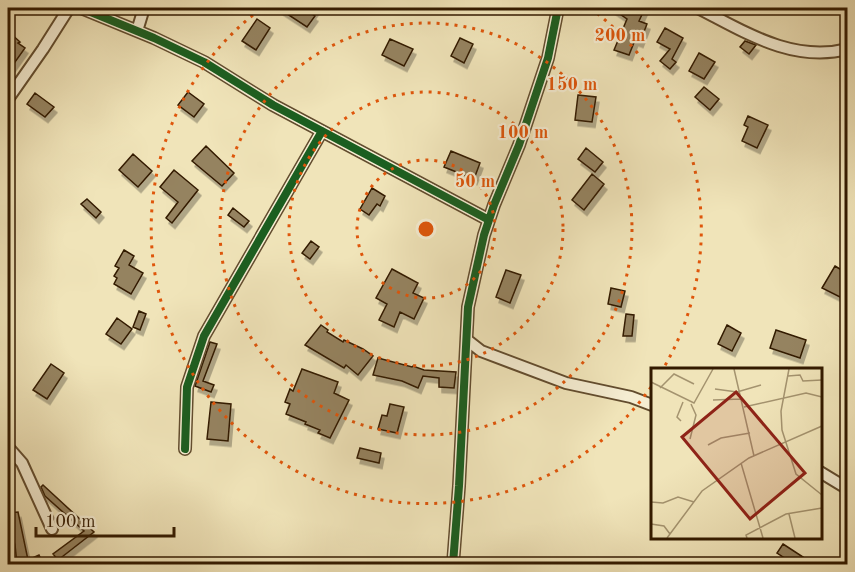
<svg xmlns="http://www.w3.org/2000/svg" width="855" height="572" font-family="'Old Standard TT',serif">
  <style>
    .building { fill: #958360; stroke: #331a00; stroke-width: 1.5; filter: url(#shadow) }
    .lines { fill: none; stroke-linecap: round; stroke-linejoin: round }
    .minor-casing { stroke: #624c2e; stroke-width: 14 }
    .minor { stroke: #f5edd2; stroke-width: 10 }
    .cycleway-casing { stroke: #f5edd2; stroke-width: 11 }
    .cycleway { stroke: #1b5e20; stroke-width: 8 }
    .ring { fill: none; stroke: #df560b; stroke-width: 3; stroke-dasharray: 3 6 }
    .inset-road { fill: none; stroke: #a4936f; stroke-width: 1.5 }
    .view { fill: #8f2418; fill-opacity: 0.15; stroke: #8f2418; stroke-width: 3 }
    .inset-edge { fill: none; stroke: #331a00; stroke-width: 3 }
    .centre { fill: #df560b; stroke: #f5edd2; stroke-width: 3 }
    .ring-label { font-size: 18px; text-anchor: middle; font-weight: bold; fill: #df560b; stroke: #f5edd2; stroke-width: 4.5; stroke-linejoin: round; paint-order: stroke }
  </style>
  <defs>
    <filter id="shadow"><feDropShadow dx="3" dy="5.5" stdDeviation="0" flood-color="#0004"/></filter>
  </defs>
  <rect width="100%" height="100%" fill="#f0e4b9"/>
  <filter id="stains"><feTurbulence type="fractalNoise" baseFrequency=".00333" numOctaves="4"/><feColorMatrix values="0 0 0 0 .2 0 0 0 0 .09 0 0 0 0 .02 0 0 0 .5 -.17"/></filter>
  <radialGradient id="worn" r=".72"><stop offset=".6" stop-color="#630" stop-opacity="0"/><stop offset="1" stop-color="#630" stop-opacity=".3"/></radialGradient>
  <path class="building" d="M278 8H311L315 10 312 14 315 16 307 27Z
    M611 8H645L639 21 647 24 640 42 635 40 629 55 614 50 627 19Z
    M257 19 270 28 256 50 242 41Z
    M665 28 683 38 672 59 676 62 670 69 660 61 670 49 657 42Z
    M8 31 20 42 18 43 25 48 8 72Z
    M460 38 473 44 464 63 451 56Z
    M390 39 413 49 404 66 382 55Z
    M745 41 756 45 749 54 740 47Z
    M699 53 715 62 704 79 689 71Z
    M704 87 719 99 710 110 695 97Z
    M188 92 204 104 194 117 178 105Z
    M35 93 54 107 45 117 27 104Z
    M578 95 596 97 592 122 575 120Z
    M748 116 768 125 757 148 742 141 748 127 744 125Z
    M206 146 234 173 222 186 192 161Z
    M586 148 603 162 595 172 578 159Z
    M451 151 480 163 474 179 444 167Z
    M133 154 152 171 138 187 119 170Z
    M174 170 198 190 172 223 166 218 178 202 160 187Z
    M592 174 604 184 584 210 572 200Z
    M372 188 385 196 380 206 377 204 369 215 360 209Z
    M87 199 101 212 96 218 81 204Z
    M233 208 249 221 244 227 228 215Z
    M311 241 319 247 310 259 302 253Z
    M124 250 134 256 129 265 143 273 131 294 114 284 117 278 114 276 119 268 115 266Z
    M835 266 848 274V301L822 288Z
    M392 269 418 283 413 293 424 298 414 319 400 312 394 327 379 320 387 304 376 298Z
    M506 270 521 275 510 303 496 297Z
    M611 288 625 291 621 307 608 304Z
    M139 311 146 314 140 330 133 327Z
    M626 314 634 315 632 336H623Z
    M117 318 132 329 121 344 106 334Z
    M321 325 328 330 327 332 343 342 344 340 363 349 373 356 358 375 346 365 344 368 305 345Z
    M727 325 741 333 732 351 718 344Z
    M776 330 806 340 800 358 770 348Z
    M210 342 217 344 203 381 214 385 211 392 195 386Z
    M378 358 412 367 413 366 424 370 456 372 454 388 439 387V378L423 376 418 388 402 381 373 375Z
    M51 364 64 373 47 399 33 390Z
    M302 369 338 382 334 393 349 400 330 438 318 433 320 430 305 424 306 422 286 414 290 404 285 402 290 389 293 391Z
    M211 402 231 404 228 441 207 439Z
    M390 404 404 407 397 433 378 429 382 415 387 416Z
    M360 448 381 453 379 463 357 458Z
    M43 485 94 532 58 560 53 554 84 531 45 496 41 487Z
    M18 512 28 560 39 555 43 564H17L15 545 8 519V513Z
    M783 544 803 557 798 564H782L786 559 777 553Z"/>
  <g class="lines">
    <g class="minor-casing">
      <path id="minor" d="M81 8 154 38 204 62 273 105 489 220
        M698 8C745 32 792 63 848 49
        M137 31 144 8
        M8 99 43 49 69 8
        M467 340 481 351 566 383 631 397 652 405
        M8 447 22 463 52 529
        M185 449 187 387 204 336 322 131
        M820 472 848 489
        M453 564 459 486 468 307 484 235 494 205 519 145 548 58 558 8"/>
    </g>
    <use href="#minor" class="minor"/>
    <g class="cycleway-casing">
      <path id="cycleway" d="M81 8 154 38 204 62 273 105 489 220
        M185 449 187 387 204 336 322 131
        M453 564 459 486 468 307 484 235 494 205 519 145 548 58 558 8"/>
    </g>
    <use href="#cycleway" class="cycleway"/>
  </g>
  <g class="ring">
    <circle cx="426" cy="229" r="69"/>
    <circle cx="426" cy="229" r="137"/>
    <circle cx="426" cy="229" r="206"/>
    <path d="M651 387A275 275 0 1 1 262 8M590 8A275 275 0 0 1 663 369"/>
  </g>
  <g transform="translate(651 368)">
    <rect width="171" height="171" fill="#f0e4b9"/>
    <path class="inset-road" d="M83 1 103 88M138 1 130 43 131 62 145 106 171 127M137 8 149 7 152 13 171 12M0 14 43 35 62 1M9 20 23 6 43 16M64 21 86 24 110 17M62 32 90 31M93 39 155 25 171 29M30 53 26 49 32 34M39 71 45 47 40 36M57 77 70 70 99 65M90 95 112 170M0 134 12 135 27 129 43 134M138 146 144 170M0 156 13 158 19 166M16 170 51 123 98 90 171 58M96 170 95 167 135 146 171 140"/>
    <path class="view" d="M85 24 154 105 99 151 31 69Z"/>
    <rect width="171" height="171" class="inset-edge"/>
  </g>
  <circle cx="426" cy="229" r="9" class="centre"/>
  <g class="ring-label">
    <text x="620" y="41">200 m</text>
    <text x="572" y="90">150 m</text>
    <text x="523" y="138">100 m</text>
    <text x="475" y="187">50 m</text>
  </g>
  <rect width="855" height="572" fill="none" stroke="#f0e4b9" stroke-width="30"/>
  <rect x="9" y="9" width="837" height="554" fill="none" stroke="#331a00" stroke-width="3"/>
  <rect x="15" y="15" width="825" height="542" fill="none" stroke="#331a00" stroke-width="1.5"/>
  <path d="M36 527v9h138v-9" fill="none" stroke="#331a00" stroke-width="3"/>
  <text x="45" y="527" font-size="18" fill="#331a00" stroke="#f5edd2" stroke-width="4.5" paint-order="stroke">100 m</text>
  <rect width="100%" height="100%" filter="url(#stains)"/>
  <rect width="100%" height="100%" fill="url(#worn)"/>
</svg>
